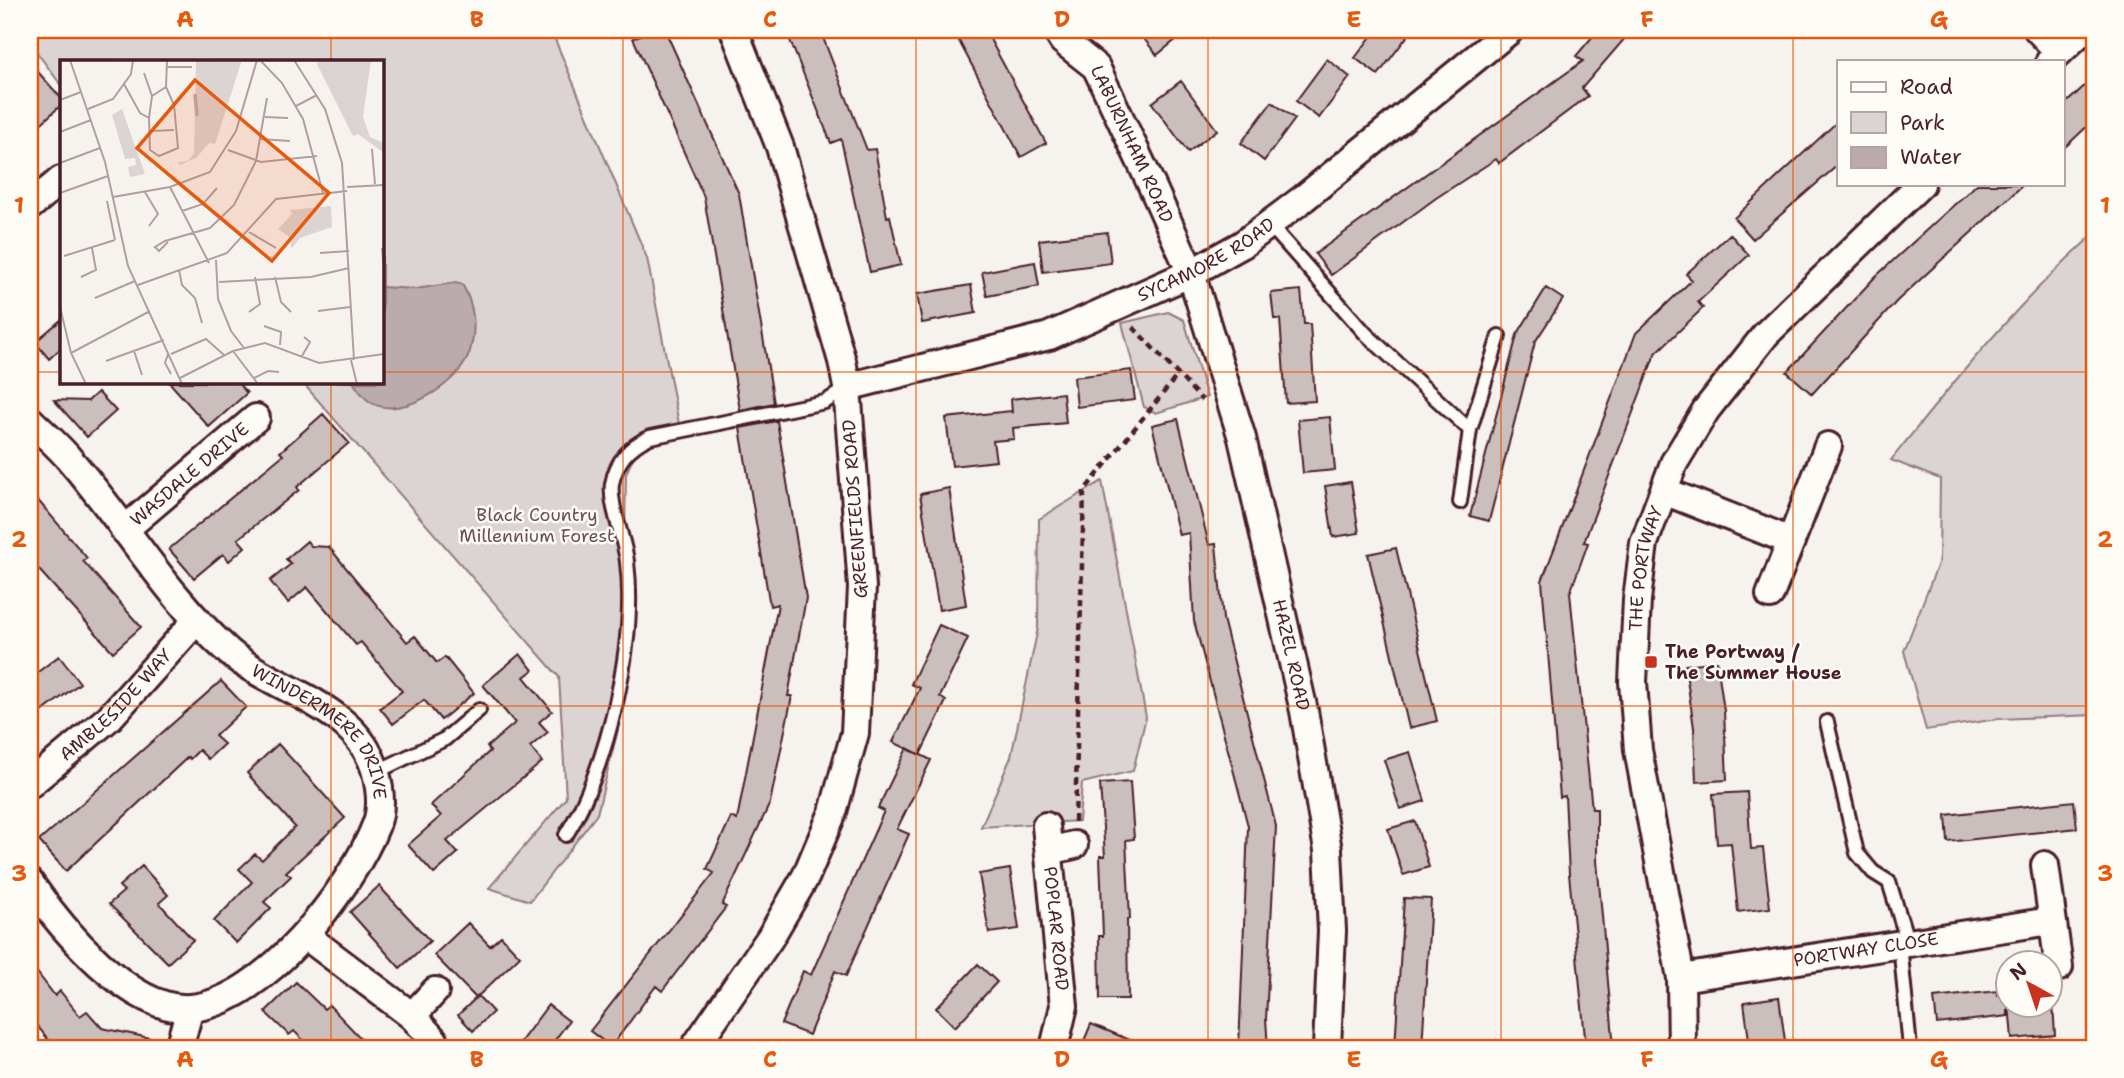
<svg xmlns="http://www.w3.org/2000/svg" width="2124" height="1078" font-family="'Shantell Sans',sans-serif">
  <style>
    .green { fill: #dcd4d2; stroke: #937a7e; stroke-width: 2 }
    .water { fill: #bbabac; stroke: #8e7378; stroke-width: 2 }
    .building { fill: #cbbfbe; stroke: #4a1f2b; stroke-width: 2 }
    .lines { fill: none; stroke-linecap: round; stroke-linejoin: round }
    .lane-casing { stroke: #4a1f2b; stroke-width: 18 }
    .street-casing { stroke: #4a1f2b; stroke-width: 32 }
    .path { stroke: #4a1f2b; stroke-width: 4.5; stroke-dasharray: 7 5; stroke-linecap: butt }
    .lane { stroke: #fdfcf7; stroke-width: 12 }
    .street { stroke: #fdfcf7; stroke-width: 26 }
    .grid { fill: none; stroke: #e8590c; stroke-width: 2; stroke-opacity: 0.55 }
    .poi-dot { fill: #c8321e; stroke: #fdfcf7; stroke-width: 2.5 }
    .labels { text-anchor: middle; stroke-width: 5; stroke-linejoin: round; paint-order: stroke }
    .street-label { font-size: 18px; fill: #4a1f2b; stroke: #fdfcf7 }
    .park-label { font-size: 18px; fill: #6e4c55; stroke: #fdfcf7 }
    .poi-label { font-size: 18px; font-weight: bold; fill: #4a1f2b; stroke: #fdfcf7; text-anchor: start }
    .inset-river { fill: none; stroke: #bbabac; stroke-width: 3.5 }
    .inset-road { fill: none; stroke: #b19ea1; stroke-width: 2 }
    .view { fill: #e8590c; fill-opacity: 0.15; stroke: #e8590c; stroke-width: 3.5 }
    .inset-edge { fill: none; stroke: #4a1f2b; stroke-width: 3.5 }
    .neatline { fill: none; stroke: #e8590c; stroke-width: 2.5 }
    .grid-label { font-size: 23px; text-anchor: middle; font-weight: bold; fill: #e8590c }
  </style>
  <rect width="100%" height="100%" fill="#f6f3ef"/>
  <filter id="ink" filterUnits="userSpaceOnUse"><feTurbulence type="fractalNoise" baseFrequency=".0143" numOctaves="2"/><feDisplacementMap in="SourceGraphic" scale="14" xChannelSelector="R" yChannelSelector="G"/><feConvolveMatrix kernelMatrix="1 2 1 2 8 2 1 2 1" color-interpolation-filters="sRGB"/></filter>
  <g filter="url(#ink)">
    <path class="green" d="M30 30H551L647 258 681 434 638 445 626 474 622 713 597 814 530 901 489 888 566 798 559 677 302 382H382V61H61V85L30 43Z
      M2094 234V715L1998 719 1926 730 1904 651 1939 561 1940 479 1891 460C1955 380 2018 302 2094 234Z
      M1168 312 1184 320 1207 397 1156 413 1144 407 1122 323Z
      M1102 481 1146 717 1133 771 1082 783 1079 821 981 827 1011 757 1038 628 1039 519Z"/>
    <path class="water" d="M453 283 462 284C474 305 477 327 470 351 462 382 401 422 370 402 364 398 357 388 353 382H382V287L416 289Z"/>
    <path class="building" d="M653 30H665L739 194 774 403 740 410 704 197 633 38Z
      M786 30H820L867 150 875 149 887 217 890 216 901 265 870 272 841 139 831 143Z
      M953 30H985L1046 143 1021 157Z
      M1137 30H1188L1157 55Z
      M1376 30H1412L1378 75 1355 58Z
      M1598 30H1632L1582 88 1588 96 1499 163 1496 159 1436 198 1331 275 1315 254 1583 61 1576 56Z
      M1327 59 1350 77 1319 118 1296 101Z
      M30 63 61 98V105L30 134Z
      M2094 77V120L2063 149V106Z
      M1181 81 1217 130 1188 152 1152 103Z
      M1272 102 1295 119 1264 161 1241 143Z
      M1839 120V164L1753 239 1734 218Z
      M1977 184H2024L1897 301 1812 394 1787 372 1875 277Z
      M1107 232 1111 263 1043 272 1039 240Z
      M1730 234 1749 255 1698 302 1703 308 1655 354 1584 542 1588 543 1570 593 1592 809H1597V861L1614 1048H1586L1569 874 1565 796 1560 797 1542 581 1636 333 1692 280 1686 274Z
      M1035 262 1039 286 987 296 982 272Z
      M971 285 976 313 922 323 917 294Z
      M1546 288 1563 299 1535 342 1489 521 1470 516 1517 335Z
      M1301 290 1304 324H1310L1315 401 1286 403 1280 319H1274L1271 293Z
      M61 320V348L49 359 35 342Z
      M1131 370 1135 400 1077 407 1074 377Z
      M169 382H237L247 393 209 427Z
      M98 392 116 411 87 437 54 400 88 401Z
      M1063 393 1066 423 1013 428 1014 439 993 441 996 461 952 466 946 418 1011 411 1012 413 1011 399Z
      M323 414 349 443 297 487 299 490 238 539 245 547 229 561 223 554 194 578 169 549 283 455 280 452Z
      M1330 417 1335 470 1303 473 1298 420Z
      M1178 419 1209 545 1216 544 1223 619 1276 826 1266 1019 1268 1048H1239L1248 826 1194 621 1189 533 1179 535 1152 425Z
      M777 421 806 598 788 696H792L770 803 722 905 726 907 662 991 656 986 611 1047 590 1031 714 873 707 869 731 817 737 820 778 604 770 606 740 428Z
      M1351 482 1359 533 1333 537 1325 486Z
      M949 488 966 605 939 610 920 494Z
      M30 491 87 558 83 561 141 627 113 652 30 560Z
      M307 541 311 546 329 547 407 642 415 636 437 663 445 657 474 693 441 720 424 700 393 724 380 708 402 691 361 642 356 645 307 587 288 603 270 581 291 564 286 559Z
      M1396 548 1437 721 1409 728 1368 554Z
      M939 625 968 638 940 697 946 701 920 755 893 742 920 688 911 684Z
      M520 654 533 670 524 677 552 711 539 722 548 732 530 747 542 762 447 841 458 853 434 874 408 845 441 816 431 805 490 751 487 747 515 723 483 685Z
      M59 656 80 683 30 721V678Z
      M1717 661 1724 711 1727 780 1696 782 1694 728 1685 665Z
      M221 681 246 707 215 736 224 744 208 759 199 750 190 759 188 757 66 871 39 841Z
      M278 744 345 818 286 872 291 876 264 902 271 908 236 943 214 921 252 882 239 869 255 854 262 860 295 827 247 773Z
      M907 748 931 760 897 829 909 834 846 976 835 971 809 1035 781 1024 803 971 811 975 884 811 878 808Z
      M1410 752 1425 801 1400 809 1384 760Z
      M1130 782 1134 839 1126 840 1130 919H1127L1128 999H1100L1099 936H1103L1100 856H1105L1100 784Z
      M1747 792 1751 849 1763 848 1770 908 1738 912 1731 843 1717 844 1713 794Z
      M2074 801 2077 828 1948 842 1946 815Z
      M1415 821 1429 867 1403 875 1388 829Z
      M142 866 168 895 159 903 193 940 168 963 109 904 124 891 119 886Z
      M1010 869 1019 929 989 933 979 874Z
      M379 886 430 941 400 968 350 912Z
      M1404 898 1431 899 1422 1048H1395Z
      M468 923 490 946 501 936 520 956 476 998 434 955Z
      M30 963 55 996 60 991 80 1016 87 1011 102 1028 155 1039 154 1048H55L30 1017Z
      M978 964 997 982 955 1027 936 1008Z
      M296 982 324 1009 329 1005 370 1048H311L294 1031 289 1035 265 1012Z
      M1997 991 1998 995 2008 994V1016L1937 1024 1934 998Z
      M478 996 493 1012 473 1031 458 1015Z
      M1779 997 1786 1048H1750L1744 1002Z
      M2009 1004H2053L2055 1035 2012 1039Z
      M548 1005 569 1021 549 1048H516Z
      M1091 1024 1149 1048H1081Z"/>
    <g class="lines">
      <g class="lane-casing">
        <path id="lane" d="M1269 224 1366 334 1470 430
          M1460 502 1470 430 1499 336
          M1827 722 1857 853 1873 872 1889 882 1908 943
          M376 772 445 739 479 710
          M566 835C608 768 637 641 627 562 625 540 609 505 612 484 616 461 630 446 650 437L825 402 847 388
          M1900 944 1910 1048"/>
      </g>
      <g class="street-casing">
        <g id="street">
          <path id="s1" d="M1056 30 1063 41 1096 67 1152 186 1191 273 1242 438 1304 711 1328 850 1332 931 1327 1048"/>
          <path d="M2038 30 2059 52"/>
          <path d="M2050 61 2083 30"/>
          <path d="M30 206 61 180"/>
          <path id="s2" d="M847 387 1049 336 1191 273 1243 244 1304 198 1510 30"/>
          <path id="s3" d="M30 420C44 434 59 446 71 461 125 523 167 597 229 652 276 692 358 705 376 773 380 789 382 810 376 825 351 889 264 1002 191 1008 131 1013 60 927 30 883"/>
          <path d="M1664 491 1791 541"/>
          <path id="s4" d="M124 530 256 418"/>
          <path d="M1770 595 1828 446"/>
          <path id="s5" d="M30 784 110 717 196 621"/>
          <path id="s6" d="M1046 826 1064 1006 1054 1048"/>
          <path d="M1049 851 1074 845"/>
          <path d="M2045 865 2059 967"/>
          <path d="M306 936 412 1016 434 1040"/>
          <path id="s7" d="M1681 978 2051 921"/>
          <path d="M412 1016 435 991"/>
          <path d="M179 1048 190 1008"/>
          <path d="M694 1048 770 938 806 876 833 812 855 733 862 587 847 387 842 361 780 147 734 30"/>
          <path id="s8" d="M1682 1048 1681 978 1638 750 1633 682 1637 600 1644 543 1674 463 1706 410 1766 334 1921 184"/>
        </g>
      </g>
      <path class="path" d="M1133 327 1202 400
        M1075 822 1084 491 1177 376"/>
      <use href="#lane" class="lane"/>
      <use href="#street" class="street"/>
    </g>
  </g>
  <path class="grid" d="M331 30V61M623 30V1048M916 30V1048M1208 30V1048M1501 30V1048M1793 30V1048M30 372H61M382 372H2094M331 382V1048M30 706H2094"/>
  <rect class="poi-dot" x="1644" y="655" width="14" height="14" rx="3.5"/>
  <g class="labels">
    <g class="street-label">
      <text dy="6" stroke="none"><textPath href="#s1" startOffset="140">LABURNHAM ROAD</textPath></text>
      <text dy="6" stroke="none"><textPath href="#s2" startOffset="383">SYCAMORE ROAD</textPath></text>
      <text dy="6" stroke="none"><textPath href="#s4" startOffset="86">WASDALE DRIVE</textPath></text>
      <text transform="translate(855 509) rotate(-94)" y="6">GREENFIELDS ROAD</text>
      <text dy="6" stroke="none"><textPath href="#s8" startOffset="485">THE PORTWAY</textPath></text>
      <text dy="6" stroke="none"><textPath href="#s1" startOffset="677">HAZEL ROAD</textPath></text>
      <text dy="6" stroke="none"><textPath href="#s5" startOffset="117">AMBLESIDE WAY</textPath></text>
      <text dy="6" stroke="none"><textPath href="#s3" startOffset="432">WINDERMERE DRIVE</textPath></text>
      <text dy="6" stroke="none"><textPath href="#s6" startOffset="103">POPLAR ROAD</textPath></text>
      <text dy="6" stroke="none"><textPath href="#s7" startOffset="187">PORTWAY CLOSE</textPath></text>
    </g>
    <g class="park-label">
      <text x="537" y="521">Black Country<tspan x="537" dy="21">Millennium Forest</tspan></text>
    </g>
    <g class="poi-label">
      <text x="1665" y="658">The Portway /<tspan x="1665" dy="21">The Summer House</tspan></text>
    </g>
  </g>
  <g transform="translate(60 60)">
    <rect width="324" height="324" fill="#f6f3ef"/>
    <path d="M136 0H182L155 84 149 83 136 98 120 105 118 102 128 101 134 93ZM266 0H311L303 57 310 77 324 83V93L298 74 293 76 256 2ZM62 49 85 114 70 117 68 107 76 105 75 98 65 99 52 55ZM271 146 272 167 240 178 231 189V178L218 169 232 154 230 150Z" fill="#dcd4d2"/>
    <path class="inset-river" d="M135 34 137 56"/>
    <path class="inset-road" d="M10 0 45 102 68 206 122 324M200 0 222 23 243 59 263 133M234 0 265 49 282 103 294 300M107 7H132M84 13 92 36M64 24 80 53 89 58M106 27 114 45 118 88 99 96 90 90 89 58 92 36ZM106 27 107 0M0 40 21 32M236 46 257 35M28 49 53 39 71 14 73 0M205 57 228 58M91 71 114 70M0 72 31 60M200 79 230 81M312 89 315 124M168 90 201 102 257 96M0 103 40 88M110 127 149 203M287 127 324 125M85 132 98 154 89 166M0 133 48 116M53 137 110 127 150 112 176 71 197 0M47 141 55 180M122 151 143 144 157 128M189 172 216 188M108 182 99 191 95 187 105 181 150 168 174 145 196 101 207 38M322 188 324 211M260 193 289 191M4 196 55 180M156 200 158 239 171 271 184 288M119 210 122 225 135 238 142 263M21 217 36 210 32 188M215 217 221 242 231 252M159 222 251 217 289 208M78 225 167 193 216 139 287 131M324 232V285M35 238 75 221M0 247 11 293 26 324M258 251 290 247M189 252 200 244 195 217M204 266 221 272 220 285M74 291 82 315M173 291 198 324M11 293 90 251M108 294 105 303 111 314M111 294 146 279 164 295M242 296 250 282 244 277M291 300 297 324M46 301 104 280M120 318 173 291 205 283 259 303 324 294M194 318 208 311 219 312"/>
    <path class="view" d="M135 20 269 133 212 201 77 88Z"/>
    <rect width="324" height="324" class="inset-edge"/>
  </g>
  <rect width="2124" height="1078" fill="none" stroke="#fdfcf7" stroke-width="77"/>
  <rect x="1837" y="60" width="228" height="126" fill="#fdfcf7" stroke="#b5a4a5" stroke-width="2"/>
  <rect x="1851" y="82" width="35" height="10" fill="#fdfcf7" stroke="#b5a4a5" stroke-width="2"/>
  <text x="1900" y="94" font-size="21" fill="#4a1f2b">Road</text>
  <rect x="1851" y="112" width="35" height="21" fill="#dcd4d2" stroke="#b5a4a5" stroke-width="2"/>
  <text x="1900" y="130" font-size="21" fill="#4a1f2b">Park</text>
  <rect x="1851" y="147" width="35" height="21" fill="#bbabac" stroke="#b5a4a5" stroke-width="2"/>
  <text x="1900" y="164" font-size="21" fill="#4a1f2b">Water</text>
  <g transform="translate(2029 984) rotate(320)"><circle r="33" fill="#fdfcf7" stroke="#b5a4a5" stroke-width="2"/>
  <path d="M0-5L12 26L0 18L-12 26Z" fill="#c8321e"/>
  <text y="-10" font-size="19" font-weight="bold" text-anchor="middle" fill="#4a1f2b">N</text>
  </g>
  <rect x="38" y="38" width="2048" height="1002" class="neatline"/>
  <g class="grid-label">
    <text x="185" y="27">A</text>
    <text x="477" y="27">B</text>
    <text x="770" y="27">C</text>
    <text x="1062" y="27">D</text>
    <text x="1354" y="27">E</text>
    <text x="1647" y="27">F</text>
    <text x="1939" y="27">G</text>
    <text x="19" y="213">1</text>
    <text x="2105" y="213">1</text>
    <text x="19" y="547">2</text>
    <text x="2105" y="547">2</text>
    <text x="19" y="881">3</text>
    <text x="2105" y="881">3</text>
    <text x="185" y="1067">A</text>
    <text x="477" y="1067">B</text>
    <text x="770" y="1067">C</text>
    <text x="1062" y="1067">D</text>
    <text x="1354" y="1067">E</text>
    <text x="1647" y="1067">F</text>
    <text x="1939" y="1067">G</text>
  </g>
</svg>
